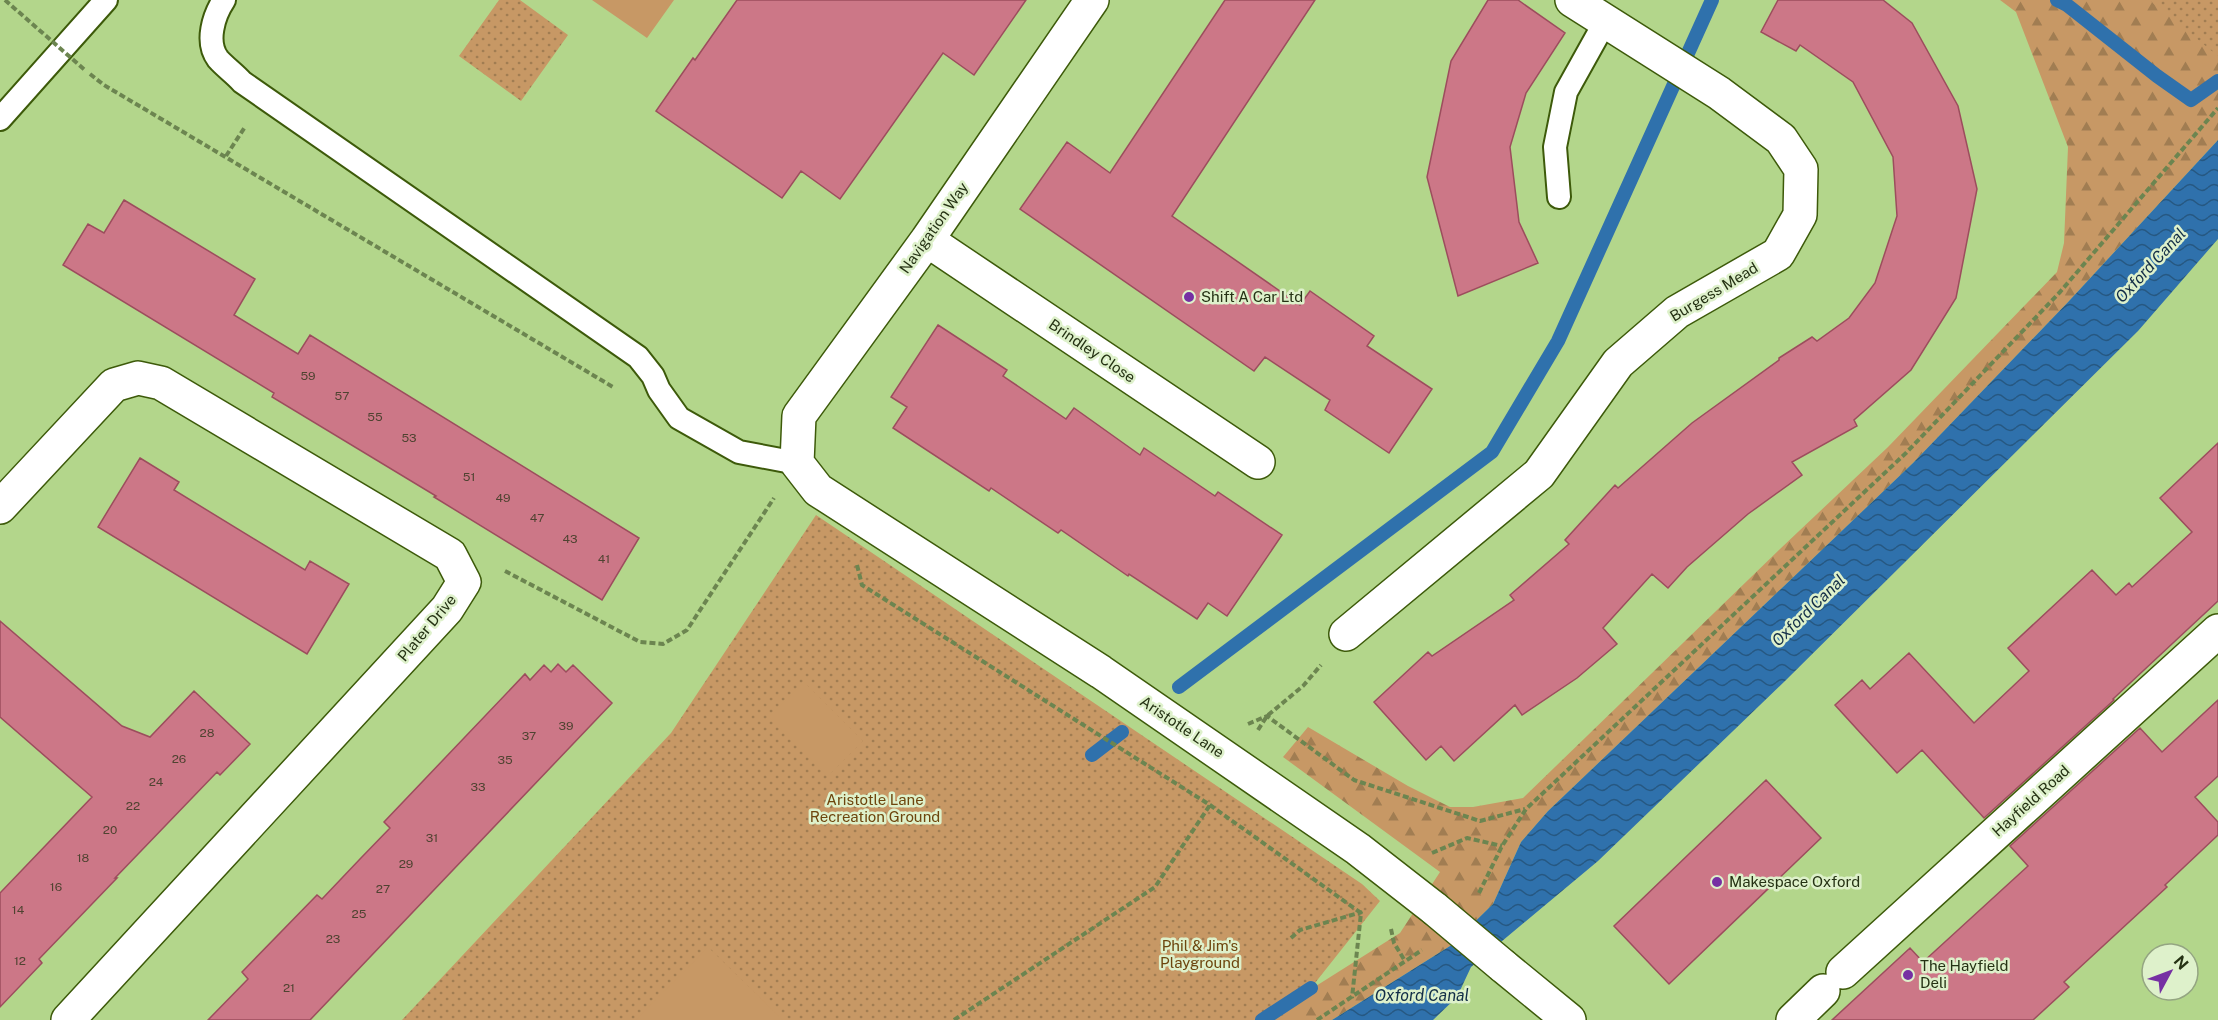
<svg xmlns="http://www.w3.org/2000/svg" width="2218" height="1020" font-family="'Public Sans',sans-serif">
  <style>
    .forest { fill: url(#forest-firs) }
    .park { fill: url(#park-dots) }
    .pitch { fill: #c79865 }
    .water { fill: url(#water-waves) }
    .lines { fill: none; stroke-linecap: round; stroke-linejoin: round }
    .stream { stroke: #2f71ac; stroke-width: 14 }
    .building { fill: #cc7787; stroke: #9c4d5d; stroke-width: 1.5 }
    .service-casing { stroke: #3d5a0a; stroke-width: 26 }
    .minor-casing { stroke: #3d5a0a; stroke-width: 36 }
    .path { stroke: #6c8550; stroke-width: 4; stroke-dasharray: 6 3; stroke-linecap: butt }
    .service { stroke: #fff; stroke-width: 22 }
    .minor { stroke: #fff; stroke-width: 33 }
    .minor-bridge-casing { stroke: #3d5a0a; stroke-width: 36; stroke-linecap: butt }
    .path-bridge { stroke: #6c8550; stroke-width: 4; stroke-dasharray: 6 3; stroke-linecap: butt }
    .minor-bridge { stroke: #fff; stroke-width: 33 }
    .poi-dot { fill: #7630a3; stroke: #def1cb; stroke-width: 2 }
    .labels { text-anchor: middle; stroke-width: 5; stroke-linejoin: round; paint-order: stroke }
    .number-label { font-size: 12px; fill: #4f4331 }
    .street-label { font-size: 15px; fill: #253214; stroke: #def1cb }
    .poi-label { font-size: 15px; fill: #253214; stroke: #def1cb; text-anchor: start }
    .park-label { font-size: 15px; fill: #6d450d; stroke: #def1cb }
    .water-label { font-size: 16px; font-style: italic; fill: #122d47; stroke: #def1cb }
  </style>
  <defs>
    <pattern id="forest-firs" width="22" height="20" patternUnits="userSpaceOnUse" patternTransform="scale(1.5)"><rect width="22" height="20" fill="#c79865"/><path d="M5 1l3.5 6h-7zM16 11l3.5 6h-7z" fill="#a17d52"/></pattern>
    <pattern id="park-dots" width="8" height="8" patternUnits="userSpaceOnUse" patternTransform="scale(1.5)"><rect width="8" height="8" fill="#c79865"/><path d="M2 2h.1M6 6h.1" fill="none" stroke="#a17d52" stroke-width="1.8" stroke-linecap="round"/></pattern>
    <pattern id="water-waves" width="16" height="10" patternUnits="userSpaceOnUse" patternTransform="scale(1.5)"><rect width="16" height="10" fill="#2f71ac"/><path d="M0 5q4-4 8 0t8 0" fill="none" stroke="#265882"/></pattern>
  </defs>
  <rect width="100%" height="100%" fill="#b3d68b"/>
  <path class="forest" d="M2000 0H2151L2218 55V140L2069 301 1913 463 1548 811 1521 842 1493 904 1450 946 1332 1020H1262L1400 933 1440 872 1283 757 1308 727 1408 786 1450 807H1473L1523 798 1780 549 1888 447 2057 272 2064 243 2068 147 2016 12Z"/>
  <path class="park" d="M499 0H520L568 35 521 101 459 56Z
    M2149 0H2218V56Z
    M816 515 1362 884 1380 901 1311 988 1262 1020H402L671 733Z"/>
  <path class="pitch" d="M592 0H674L647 38Z
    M804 682 863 741 828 776 769 717Z
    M708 947 783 1020H636Z"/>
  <path class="water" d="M2218 140V239L2138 331 1785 681 1598 861 1471 967 1457 997 1433 1020H1332L1450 946 1493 904 1521 842 1548 811 1913 463 2069 301Z"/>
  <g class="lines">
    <path class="stream" d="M2057 0 2067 5 2157 76 2191 100 2218 81
      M1179 687 1492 452 1558 341 1712 0
      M1092 755 1122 732
      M1262 1020 1311 988"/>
  </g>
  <path class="building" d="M737 0H1026L974 75 943 53 840 199 801 171 782 198 656 111 693 58 695 60Z
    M1225 0H1315L1172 216 1300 305 1310 291 1374 336 1367 346 1432 389 1389 453 1325 410 1330 400 1265 357 1254 371 1020 209 1067 142 1110 173Z
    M1488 0H1518L1565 33 1526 93 1510 147 1519 222 1538 263 1458 296 1427 177 1451 61Z
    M1778 0H1883L1912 23 1958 106 1977 189 1956 298 1911 370 1854 420 1857 426 1792 462 1802 475 1748 514 1687 567 1668 588 1652 574 1603 628 1617 644 1577 678 1522 715 1515 705 1454 761 1441 746 1426 760 1374 702 1428 652 1432 656 1514 600 1510 595 1569 544 1565 540 1615 485 1618 488 1692 423 1779 360V358L1812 337 1817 341 1849 318 1875 283 1897 216 1893 157 1853 82 1800 45 1796 51 1761 32Z
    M124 200 255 279 234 315 298 354 310 335 639 538 602 600 434 497 436 496 272 397 274 393 63 265 88 224 104 233Z
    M938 325 1007 370 1003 376 1066 419 1074 408 1140 455 1144 448 1215 496 1218 492 1282 535 1227 616 1208 603 1197 619 1129 574 1128 576 1061 530 1058 533 991 488 989 491 893 428 907 407 891 397Z
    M2218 443V601L2113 699 2114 700 1984 818 1922 750 1897 773 1835 705 1862 680 1870 689 1909 653 1974 723 2029 671 2008 648 2092 570 2116 595 2129 583 2132 587 2192 532 2160 498Z
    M140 458 179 482 174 490 305 570 310 561 349 584 307 654 98 527Z
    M0 621 122 726 150 737 194 691 250 744 220 775 217 772 115 878H117L39 959 42 963 0 1007V893L92 797 0 717Z
    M558 664 566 672 573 665 612 703 310 1020H208L248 979 242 972 317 895 322 899 360 859 390 828 384 822 525 674 530 680 544 665 551 672Z
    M2218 700V776L2195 797 2218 822V835L2165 885 2167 887 2064 982 2069 987 2033 1020H1832L1910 948 1923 962 2028 866 2010 846 2140 728 2162 752Z
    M1766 780 1821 838 1669 984 1614 926Z"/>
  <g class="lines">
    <g class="service-casing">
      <path id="service" d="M224 0C214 15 205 42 218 59 225 67 235 74 242 82L638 357 653 376 659 390 679 418 739 452 797 463
        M0 119 106 0
        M1559 197 1555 147 1566 92 1605 22"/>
    </g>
    <g class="minor-casing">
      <path id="minor" d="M1092 0 927 240 799 416 797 463 818 490 1101 672 1358 849 1435 909
        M927 240 1258 462
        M0 507 114 385 138 378 161 383 450 555 464 582 447 609 68 1020
        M1346 634 1539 474 1618 363 1677 312 1778 254 1800 215 1801 169 1781 139 1719 93 1572 0
        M1503 966 1569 1020
        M1843 972 2218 631
        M1793 1020 1823 991"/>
    </g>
    <path class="path" d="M90 74 104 85 613 387
      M226 156 245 127
      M857 565 862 585 1210 805 1361 913 1352 998
      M505 571 640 642 663 644 687 630 774 498
      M1248 724 1267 716 1354 780 1480 821 1525 809
      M1258 730 1267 716 1303 686 1321 665
      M1432 853 1467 838 1502 846
      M1479 893 1502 846 1526 809 1906 453 2060 292 2218 108
      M1391 929 1394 943 1405 961
      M1291 938 1300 930 1362 912
      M954 1020 1155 887 1210 805
      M1317 1020 1422 950"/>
    <use href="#service" class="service"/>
    <use href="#minor" class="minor"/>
    <g class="minor-bridge-casing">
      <path id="minor-bridge" d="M1435 909 1503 966"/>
    </g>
    <path class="path-bridge" d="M5 0 86 71"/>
    <use href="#minor-bridge" class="minor-bridge"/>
  </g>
  <g class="poi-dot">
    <circle cx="1189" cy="297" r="6"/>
    <circle cx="1717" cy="882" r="6"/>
    <circle cx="1908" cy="975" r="6"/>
  </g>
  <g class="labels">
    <g class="number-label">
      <text x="308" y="380">59</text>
      <text x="342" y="400">57</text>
      <text x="375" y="421">55</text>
      <text x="409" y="442">53</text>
      <text x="469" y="481">51</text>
      <text x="503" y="502">49</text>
      <text x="537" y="522">47</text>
      <text x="570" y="543">43</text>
      <text x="604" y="563">41</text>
      <text x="566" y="730">39</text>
      <text x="207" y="737">28</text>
      <text x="529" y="740">37</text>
      <text x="179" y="763">26</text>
      <text x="505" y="764">35</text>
      <text x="156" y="786">24</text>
      <text x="478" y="791">33</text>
      <text x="133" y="810">22</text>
      <text x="110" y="834">20</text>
      <text x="432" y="842">31</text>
      <text x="83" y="862">18</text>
      <text x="406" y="868">29</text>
      <text x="56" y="891">16</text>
      <text x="383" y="893">27</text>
      <text x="18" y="914">14</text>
      <text x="359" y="918">25</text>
      <text x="333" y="943">23</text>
      <text x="20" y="965">12</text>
      <text x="289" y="992">21</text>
    </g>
    <g class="street-label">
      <text transform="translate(934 228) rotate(-55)" y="5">Navigation Way</text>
      <text transform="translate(1714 292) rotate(-31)" y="5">Burgess Mead</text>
      <text transform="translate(1092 351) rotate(34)" y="5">Brindley Close</text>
      <text transform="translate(427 628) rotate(-50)" y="5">Plater Drive</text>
      <text transform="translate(1182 727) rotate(34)" y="5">Aristotle Lane</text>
      <text transform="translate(2031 801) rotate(-42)" y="5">Hayfield Road</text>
    </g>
    <g class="poi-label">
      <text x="1201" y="302">Shift A Car Ltd</text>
      <text x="1729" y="887">Makespace Oxford</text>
      <text x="1920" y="971">The Hayfield<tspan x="1920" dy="17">Deli</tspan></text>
    </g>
    <g class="park-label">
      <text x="875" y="805">Aristotle Lane<tspan x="875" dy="17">Recreation Ground</tspan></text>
      <text x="1200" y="951">Phil &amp; Jim's<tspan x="1200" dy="17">Playground</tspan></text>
    </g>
    <g class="water-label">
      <text transform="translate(2150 265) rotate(-47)" y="6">Oxford Canal</text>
      <text transform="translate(1808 610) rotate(-44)" y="6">Oxford Canal</text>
      <text x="1422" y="1001">Oxford Canal</text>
    </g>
  </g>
  <g transform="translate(2170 972) rotate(49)"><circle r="28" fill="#def1cb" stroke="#94a582" stroke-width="1.5"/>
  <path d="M0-4.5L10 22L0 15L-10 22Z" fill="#7630a3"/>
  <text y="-9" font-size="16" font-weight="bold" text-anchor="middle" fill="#253214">N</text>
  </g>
</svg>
